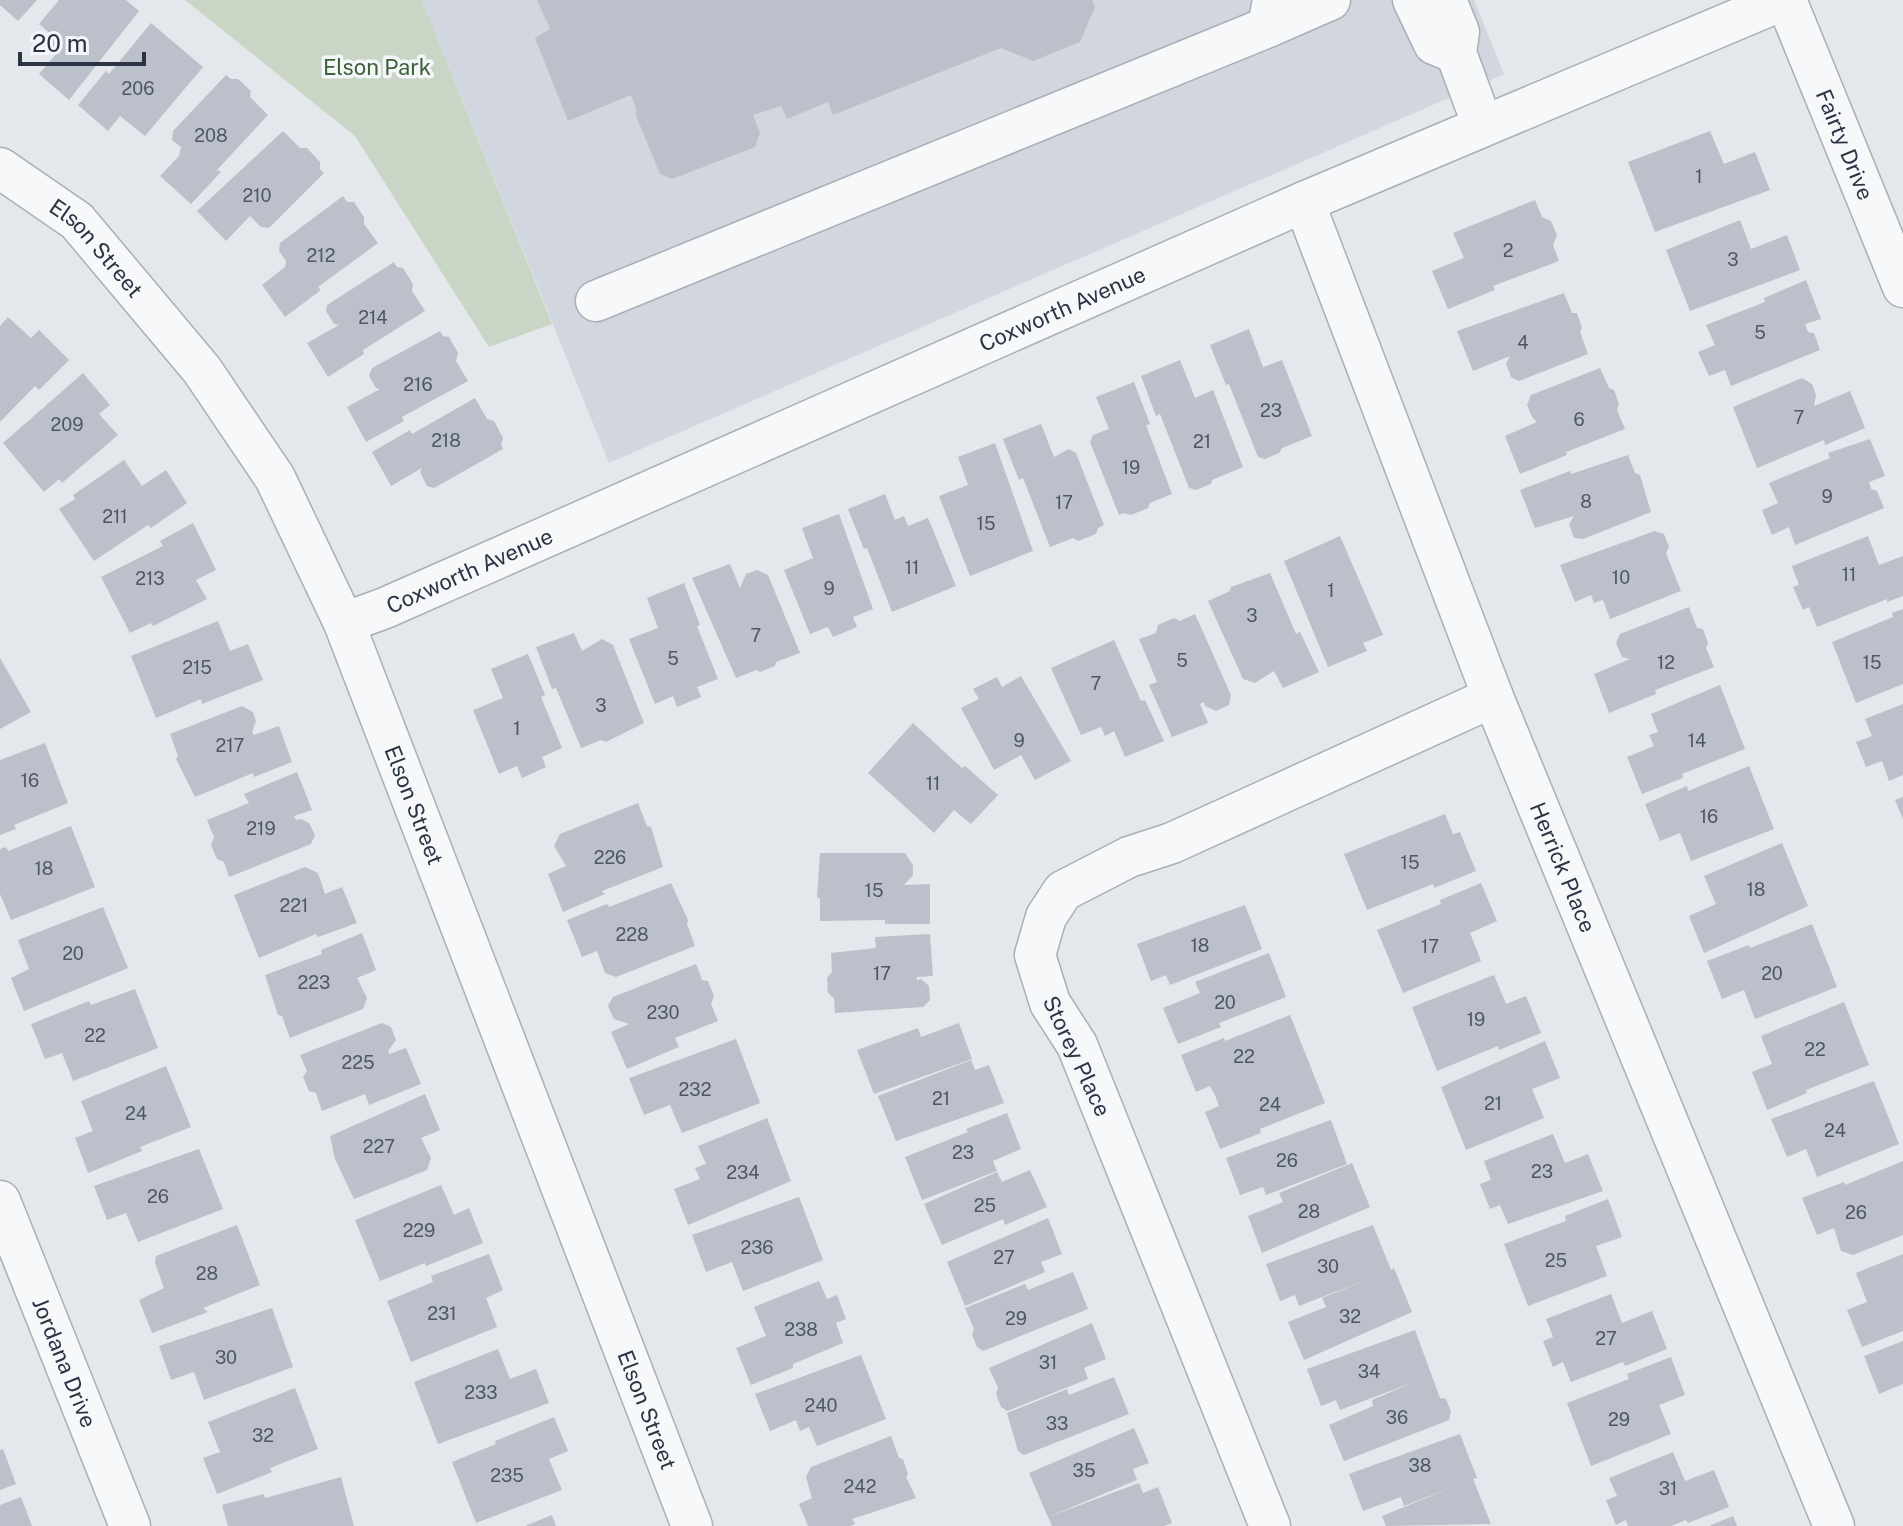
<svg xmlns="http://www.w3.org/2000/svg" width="1903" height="1526" font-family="'Public Sans',sans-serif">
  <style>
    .built { fill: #d2d6de }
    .green { fill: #c9d6c5 }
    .building { fill: #bbc0ca }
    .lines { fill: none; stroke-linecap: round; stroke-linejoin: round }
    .minor-casing { stroke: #a9aeb7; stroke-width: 43 }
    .minor { stroke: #f7f8fa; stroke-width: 40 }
    .labels { text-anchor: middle; stroke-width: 7; stroke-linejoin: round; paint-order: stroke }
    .number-label { font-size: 18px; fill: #4f5766 }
    .park-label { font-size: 22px; fill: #3f6138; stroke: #f4f6f9 }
    .street-label { font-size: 22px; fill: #2b3445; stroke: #f4f6f9 }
  </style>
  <rect width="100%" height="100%" fill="#e4e7ec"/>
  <path class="built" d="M422 0H1474L1504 74 609 463Z"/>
  <path class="green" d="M185 0H422L552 324 489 347 355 136Z"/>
  <path class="building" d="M0 0H37L18 21 0 5Z
    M59 0H126L139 11 69 100 39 74 57 53 47 45 54 37 39 24Z
    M537 0H1092L1095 7 1080 42 1033 61 1001 48 833 115 828 102 787 119 781 106 753 115 760 133 755 147 672 179 660 174 635 113 637 111 631 95 568 121 535 38 550 29Z
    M151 23 203 67 145 136 120 116 108 131 78 105 106 71 109 74Z
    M226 75 231 79H238L251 91 250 97 268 115 217 170 221 172 191 204 160 176 179 156 181 147 172 140 173 131Z
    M283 131 300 148H307L320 162V169L324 173 269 228 261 227 250 216 226 241 197 211Z
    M1710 131 1724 164 1755 152 1770 190 1655 232 1628 162Z
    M343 196 347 202H354L364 217V224L378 243 318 287 321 290 285 317 262 285 285 267 286 261 279 251 280 243Z
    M1535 200 1542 217 1551 221 1557 235 1553 245 1559 261 1493 286 1495 290 1448 309 1432 271 1464 258 1453 233Z
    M1740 220 1751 249 1787 235 1800 270 1690 311 1666 250Z
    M394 262 397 267 403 268 413 284 412 291 425 311 363 350 364 354 328 377 307 343 339 325 334 324 326 311 327 305Z
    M1806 280 1821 319 1805 324 1808 332 1814 333 1820 350 1731 386 1725 370 1709 376 1698 352 1715 345 1706 325 1765 302 1764 298Z
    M1564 293 1572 313H1577L1582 328 1580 332 1588 354 1519 381 1511 377 1506 364 1510 356 1473 371 1457 331Z
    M8 317 31 338 39 330 69 360 39 390 35 386 0 422V326Z
    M1249 329 1263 367 1282 360 1312 436 1282 448 1279 453 1265 459 1258 457 1229 384 1226 385 1210 345Z
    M440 331 443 336 449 337 458 353 456 361 468 381 402 417 404 421 366 442 347 407 380 389 376 388 369 376 372 368Z
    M1180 360 1195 398 1213 390 1243 467 1212 480 1211 484 1196 490 1189 488 1160 414 1156 416 1141 376Z
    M1600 368 1609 388 1614 390 1619 404 1617 410 1625 429 1566 452 1567 455 1520 474 1505 436 1537 422 1532 417 1527 405 1531 395Z
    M83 373 110 405 99 414 118 435 62 483 59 479 44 492 3 443Z
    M1802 378 1812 384 1816 395 1814 406 1850 391 1865 428 1825 445 1824 440 1757 468 1733 407Z
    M1134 382 1150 424 1146 425 1172 494 1150 503 1148 508 1131 515 1124 513 1119 515 1090 442 1093 435 1109 429 1096 397Z
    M475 398 487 419 494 421 503 438 501 444 503 449 434 488 427 486 420 472 422 468 391 486 372 452 410 430 412 434Z
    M1041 424 1054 457 1069 449 1076 453 1104 525 1098 528 1096 534 1078 541 1073 538 1050 547 1023 478 1019 480 1003 439Z
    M1870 439 1885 476 1869 482 1871 489 1877 491 1884 508 1795 545 1789 527 1772 535 1762 510 1778 503 1769 483 1830 458 1828 453Z
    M995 443 1033 551 970 576 939 496 968 485 958 457Z
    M1628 455 1635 473 1640 475 1651 512 1583 539 1574 538 1569 524 1574 516 1535 528 1520 490 1570 471 1571 474Z
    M124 460 142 486 166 470 187 503 151 528 148 525 94 561 59 509 75 499 73 495Z
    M885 494 895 520 904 516 908 526 928 518 956 586 892 612 867 548 864 549 848 509Z
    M839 514 873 609 853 617 857 627 833 637 828 627 810 634 784 570 813 558 802 528Z
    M193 523 216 570 196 580 207 599 153 626 151 623 130 633 101 577 163 546 160 541Z
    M1655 531 1664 534 1669 547 1666 553 1681 591 1610 619 1603 600 1594 603 1591 595 1575 602 1560 565Z
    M1340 536 1383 635 1363 643 1367 651 1328 667 1284 561Z
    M1868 536 1879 565 1903 556V596L1887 602V599L1817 627 1809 607 1803 610 1793 587 1799 585 1792 566Z
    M730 564 740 588 746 574 757 570 768 575 800 653 776 662 775 666 760 672 756 670 736 678 692 578Z
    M1270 573 1296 634 1300 632 1319 672 1283 688 1274 671 1255 683 1243 679 1208 601 1230 591 1231 587Z
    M684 583 700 625 697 626 718 679 697 687 701 697 677 707 673 696 655 704 629 639 658 628 647 598Z
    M1689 607 1697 628 1703 629 1708 643 1706 648 1714 667 1655 690 1656 694 1609 713 1594 674 1630 659 1622 657 1616 643 1620 634Z
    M1903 609V684L1856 703 1832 642 1893 617 1892 613Z
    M1195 614 1231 695 1229 705 1216 711 1205 706 1204 702 1200 704 1208 723 1172 737 1149 685 1157 682 1139 639 1156 633 1158 625 1174 618 1180 621Z
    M218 621 230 651 248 644 263 680 202 704 201 699 156 718 131 656Z
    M574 633 582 651 602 639 613 645 644 723 606 742 601 740 581 748 556 688 552 689 536 647Z
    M1114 640 1141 701 1145 700 1164 741 1125 757 1114 731 1105 736 1101 727 1081 735 1051 668Z
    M528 654 545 695 541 697 562 748 542 757 546 767 522 778 517 766 499 774 473 710 503 698 491 669Z
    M0 658 31 712 0 729Z
    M1021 676 1071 761 1035 780 1021 755 994 770 961 708 979 699 973 689 997 677 1002 687Z
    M1720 685 1745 749 1682 774 1683 778 1642 794 1627 757 1654 746 1649 735 1658 732 1651 714Z
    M1903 704V775L1889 781 1882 761 1866 767 1856 742 1872 736 1865 719Z
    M242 706 253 712 256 721 252 732 254 735 279 726 292 762 254 777 253 773 195 797 176 759 178 756 170 734Z
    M913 723 962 768 965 766 998 795 971 824 954 810 934 833 868 773Z
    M45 743 68 803 14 825 16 829 0 835V760Z
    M1749 766 1774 829 1691 861 1680 833 1660 841 1645 804 1687 786 1688 791Z
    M297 772 312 810 294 816 296 820 301 819 309 823 315 835 311 844 229 877 224 862 217 859 211 845 214 837 207 820 249 803 244 794Z
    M1903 797V819L1895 800Z
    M638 803 647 826 651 827 663 867 602 891 605 894 563 912 548 874 566 866 554 846 560 834Z
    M1445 814 1453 834 1460 832 1476 871 1434 888 1433 884 1367 910 1344 854Z
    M71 826 95 887 11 920 0 894V849L6 847 8 851Z
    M1782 843 1808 906 1704 953 1689 916 1716 904 1704 876Z
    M820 853H905L913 865V875L904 885 930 884V924H885V920L820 921V899L817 897Z
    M305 867 318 873 325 894 342 887 357 923 318 937 316 934 259 958 234 895Z
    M671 883 688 920 687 924 695 946 616 977 605 973 597 951 582 957 567 920 607 904 609 907Z
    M1481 883 1497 921 1470 933 1481 961 1403 993 1377 930 1441 904 1440 900Z
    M1245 905 1262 949 1170 985 1166 975 1151 981 1137 944Z
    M103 907 128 968 24 1011 11 978 29 969 18 940Z
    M1812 924 1837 987 1755 1019 1744 990 1722 999 1707 961 1749 945 1750 948Z
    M362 933 376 970 357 978 367 998 363 1009 290 1038 282 1016 278 1015 265 975 322 954 321 950Z
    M930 934 933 976 917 977V980L921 979 929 986 930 1000 923 1007 835 1013 834 998 828 993 827 978 832 972 831 953 876 948 875 937Z
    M1269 953 1286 997 1219 1023 1221 1027 1178 1044 1163 1008 1200 993 1195 982Z
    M696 964 702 980 708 981 714 996 711 1004 718 1021 675 1038 679 1047 627 1069 611 1032 629 1024 614 1019 608 1006 613 997Z
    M1494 975 1506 1004 1526 996 1541 1033 1499 1050 1498 1046 1437 1071 1412 1007Z
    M135 989 158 1048 73 1081 62 1053 45 1059 31 1024 89 1001 91 1005Z
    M1844 1002 1869 1065 1806 1090 1807 1093 1767 1110 1752 1072 1772 1064 1761 1036Z
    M1290 1015 1325 1103 1260 1129 1261 1133 1220 1149 1205 1112 1219 1106 1215 1095 1210 1086 1196 1092 1181 1055 1224 1038 1225 1041Z
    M382 1023 391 1027 396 1040 388 1051 389 1054 406 1048 421 1084 369 1105 365 1094 322 1111 316 1093 309 1091 303 1077 307 1071 300 1055Z
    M959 1023 972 1059 874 1094 857 1050 918 1028 921 1037Z
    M736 1039 760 1103 682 1133 670 1105 644 1115 629 1078Z
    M1545 1041 1560 1078 1532 1089 1544 1118 1466 1150 1441 1087Z
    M971 1060 975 1070 989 1065 1004 1103 896 1141 878 1096Z
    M166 1066 191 1127 140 1147 142 1151 88 1173 75 1138 93 1131 81 1101Z
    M1874 1081 1899 1144 1817 1177 1806 1149 1787 1157 1771 1119Z
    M425 1094 440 1130 421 1138 431 1158 427 1170 354 1199 335 1159 330 1136Z
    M1007 1113 1021 1149 993 1161 997 1171 922 1200 905 1157 968 1132 966 1129Z
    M767 1118 791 1181 688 1225 674 1189 700 1179 695 1168 706 1164 698 1146Z
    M1331 1120 1347 1164 1266 1195 1263 1187 1240 1195 1226 1158Z
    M1553 1134 1565 1163 1588 1154 1603 1191 1508 1224 1500 1205 1490 1209 1480 1184 1491 1180 1484 1161Z
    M199 1149 223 1209 138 1242 126 1213 107 1220 94 1186Z
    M1903 1161V1235L1853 1255 1841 1251 1834 1228 1817 1235 1802 1198 1844 1182 1845 1185Z
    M1352 1163 1370 1207 1262 1253 1248 1216 1283 1202 1279 1193Z
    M1030 1170 1047 1207 1005 1225 1003 1219 942 1245 924 1204 997 1172 1002 1182Z
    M441 1185 454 1215 469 1208 483 1243 426 1266 425 1263 380 1281 355 1220Z
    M799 1197 823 1260 743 1291 732 1262 706 1272 692 1235Z
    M1608 1199 1622 1237 1596 1246 1607 1276 1528 1306 1504 1244 1566 1221 1565 1216Z
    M1048 1218 1062 1254 1041 1262 1045 1272 965 1306 947 1262Z
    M237 1225 260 1285 203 1308 208 1312 152 1333 139 1300 164 1288 155 1263 156 1256Z
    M1373 1225 1391 1270 1394 1268 1412 1312 1304 1360 1288 1322 1326 1307 1322 1298 1371 1278 1299 1306 1295 1295 1280 1301 1266 1264Z
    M489 1254 503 1290 486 1298 497 1327 411 1362 387 1301 433 1282 431 1276Z
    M1903 1254V1331L1862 1347 1847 1310 1867 1302 1856 1273Z
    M1073 1272 1088 1309 983 1351 977 1347 972 1335 974 1329 965 1308 1025 1284 1028 1290Z
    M819 1281 827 1299 837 1295 846 1319 836 1323 843 1343 793 1364V1368L751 1385 736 1348 766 1336 754 1307Z
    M1611 1294 1622 1323 1652 1311 1667 1349 1625 1366 1623 1362 1571 1382 1563 1362 1553 1367 1543 1341 1553 1337 1546 1319Z
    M272 1308 293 1367 204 1400 194 1372 171 1380 159 1346Z
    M1092 1323 1106 1359 1084 1368 1088 1379 1007 1411 1001 1407 996 1394 998 1388 989 1368Z
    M1415 1330 1440 1398 1446 1399 1451 1412 1449 1420 1344 1461 1329 1425 1373 1406 1372 1400 1414 1382 1340 1410 1336 1400 1321 1406 1307 1369Z
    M1903 1341V1384L1879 1394 1864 1356Z
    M498 1349 510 1379 536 1369 549 1403 438 1444 414 1382Z
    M861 1355 886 1419 817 1446 809 1427 800 1431 796 1420 770 1431 755 1394Z
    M1671 1357 1685 1395 1659 1405 1671 1434 1591 1466 1567 1403 1629 1379 1627 1374Z
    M1114 1377 1129 1414 1024 1455 1018 1451 1007 1413 1067 1389 1069 1395Z
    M295 1388 318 1449 270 1468 272 1472 217 1494 203 1458 220 1452 208 1422Z
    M554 1417 568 1451 549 1459 562 1490 476 1523 452 1462 496 1444 495 1441Z
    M1134 1428 1149 1463 1133 1469 1137 1480 1048 1517 1029 1473Z
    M1460 1434 1477 1478 1473 1479 1491 1524 1386 1526 1382 1516 1458 1485 1404 1506 1401 1497 1363 1511 1349 1474Z
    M891 1436 899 1458 903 1459 908 1474 906 1477 916 1498 852 1519 855 1524 850 1526H808L799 1504 812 1498 806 1477 811 1467Z
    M3 1449 16 1484 0 1490V1450Z
    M1673 1452 1685 1481 1714 1470 1729 1507 1688 1523 1686 1520 1671 1526H1628L1626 1520 1616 1525 1606 1500 1617 1496 1609 1478Z
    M341 1477 354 1526H228L222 1505 264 1494 265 1498Z
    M1139 1483 1143 1493 1158 1487 1172 1523 1164 1526H1052L1048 1517Z
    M21 1497 32 1526H0V1505Z
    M552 1515 556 1526H525Z
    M1733 1516 1737 1526H1709Z"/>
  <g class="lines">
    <g class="minor-casing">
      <g id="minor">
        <path d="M1413 0 1434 44 1456 53"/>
        <path d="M1446 0 1459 32 1456 53 1483 126"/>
        <path id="s1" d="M1786 0 1903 287"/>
        <path d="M1268 27 1330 0"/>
        <path id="s2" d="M0 168 77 221 202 370 275 478 344 623 692 1526"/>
        <path id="s3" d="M1304 202 1493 697 1834 1526"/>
        <path d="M596 301 1268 27 1273 0"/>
        <path id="s4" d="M344 623 385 608 1304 202 1783 0"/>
        <path id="s5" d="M0 1201 130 1526"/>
        <path d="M1270 1526 1077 1045 1050 1003 1035 955 1046 917 1063 891 1129 857 1172 843 1493 697"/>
      </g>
    </g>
    <use href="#minor" class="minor"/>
  </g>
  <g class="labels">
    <g class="number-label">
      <text x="138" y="95">206</text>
      <text x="211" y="142">208</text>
      <text x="1699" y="183">1</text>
      <text x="257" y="202">210</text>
      <text x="1508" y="257">2</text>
      <text x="321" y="262">212</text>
      <text x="1733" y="266">3</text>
      <text x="373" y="324">214</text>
      <text x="1760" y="339">5</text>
      <text x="1523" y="349">4</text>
      <text x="418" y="391">216</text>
      <text x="1271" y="417">23</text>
      <text x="1799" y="424">7</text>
      <text x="1579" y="426">6</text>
      <text x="67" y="431">209</text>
      <text x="446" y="447">218</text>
      <text x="1202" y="448">21</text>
      <text x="1131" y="474">19</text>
      <text x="1827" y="503">9</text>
      <text x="1586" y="508">8</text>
      <text x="1064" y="509">17</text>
      <text x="115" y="523">211</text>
      <text x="986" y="530">15</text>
      <text x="912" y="574">11</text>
      <text x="1849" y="581">11</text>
      <text x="1621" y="584">10</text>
      <text x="150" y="585">213</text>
      <text x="829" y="595">9</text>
      <text x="1331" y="597">1</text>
      <text x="1252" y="622">3</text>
      <text x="756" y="642">7</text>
      <text x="673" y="665">5</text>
      <text x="1182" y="667">5</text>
      <text x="1666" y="669">12</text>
      <text x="1872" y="669">15</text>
      <text x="197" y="674">215</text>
      <text x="1096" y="690">7</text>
      <text x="601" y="712">3</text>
      <text x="517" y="735">1</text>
      <text x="1019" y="747">9</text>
      <text x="1697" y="747">14</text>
      <text x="230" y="752">217</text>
      <text x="30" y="787">16</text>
      <text x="933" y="790">11</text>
      <text x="1709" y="823">16</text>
      <text x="261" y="835">219</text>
      <text x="610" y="864">226</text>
      <text x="1410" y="869">15</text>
      <text x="44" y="875">18</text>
      <text x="1756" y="896">18</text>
      <text x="874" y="897">15</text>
      <text x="294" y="912">221</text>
      <text x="632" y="941">228</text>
      <text x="1200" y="952">18</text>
      <text x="1430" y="953">17</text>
      <text x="73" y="960">20</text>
      <text x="882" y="980">17</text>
      <text x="1772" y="980">20</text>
      <text x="314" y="989">223</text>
      <text x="1225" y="1009">20</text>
      <text x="663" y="1019">230</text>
      <text x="1476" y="1026">19</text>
      <text x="95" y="1042">22</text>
      <text x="1815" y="1056">22</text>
      <text x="1244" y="1063">22</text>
      <text x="358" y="1069">225</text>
      <text x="695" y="1096">232</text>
      <text x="941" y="1105">21</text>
      <text x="1493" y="1110">21</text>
      <text x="1270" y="1111">24</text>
      <text x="136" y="1120">24</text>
      <text x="1835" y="1137">24</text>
      <text x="379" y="1153">227</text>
      <text x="963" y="1159">23</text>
      <text x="1287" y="1167">26</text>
      <text x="1542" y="1178">23</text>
      <text x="743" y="1179">234</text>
      <text x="158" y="1203">26</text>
      <text x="985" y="1212">25</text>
      <text x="1309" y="1218">28</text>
      <text x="1856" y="1219">26</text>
      <text x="419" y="1237">229</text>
      <text x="757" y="1254">236</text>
      <text x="1004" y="1264">27</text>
      <text x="1556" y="1267">25</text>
      <text x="1328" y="1273">30</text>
      <text x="207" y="1280">28</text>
      <text x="442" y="1320">231</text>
      <text x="1350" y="1323">32</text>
      <text x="1016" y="1325">29</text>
      <text x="801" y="1336">238</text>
      <text x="1606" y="1345">27</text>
      <text x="226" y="1364">30</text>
      <text x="1048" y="1369">31</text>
      <text x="1369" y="1378">34</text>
      <text x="481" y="1399">233</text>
      <text x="821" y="1412">240</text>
      <text x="1397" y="1424">36</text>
      <text x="1619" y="1426">29</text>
      <text x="1057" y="1430">33</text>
      <text x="263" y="1442">32</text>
      <text x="1420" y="1472">38</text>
      <text x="1084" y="1477">35</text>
      <text x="507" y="1482">235</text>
      <text x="860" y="1493">242</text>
      <text x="1668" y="1495">31</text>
    </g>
    <g class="park-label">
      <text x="377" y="75">Elson Park</text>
    </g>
    <g class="street-label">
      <text dy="8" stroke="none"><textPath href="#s1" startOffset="156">Fairty Drive</textPath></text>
      <text dy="8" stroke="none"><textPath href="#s2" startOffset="126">Elson Street</textPath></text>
      <text dy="8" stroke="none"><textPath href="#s4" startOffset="784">Coxworth Avenue</textPath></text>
      <text dy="8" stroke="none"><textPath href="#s4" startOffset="136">Coxworth Avenue</textPath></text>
      <text dy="8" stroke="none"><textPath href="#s2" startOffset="774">Elson Street</textPath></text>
      <text dy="8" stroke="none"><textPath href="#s3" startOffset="714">Herrick Place</textPath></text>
      <text transform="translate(1077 1056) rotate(65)" y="8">Storey Place</text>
      <text dy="8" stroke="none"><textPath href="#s5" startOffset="174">Jordana Drive</textPath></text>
      <text dy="8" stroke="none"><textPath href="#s2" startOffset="1422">Elson Street</textPath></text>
    </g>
  </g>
  <path d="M20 52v12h124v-12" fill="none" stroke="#2b3445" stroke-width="4"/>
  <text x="32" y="52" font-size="24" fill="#2b3445" stroke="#f4f6f9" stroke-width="6" paint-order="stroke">20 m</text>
</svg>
